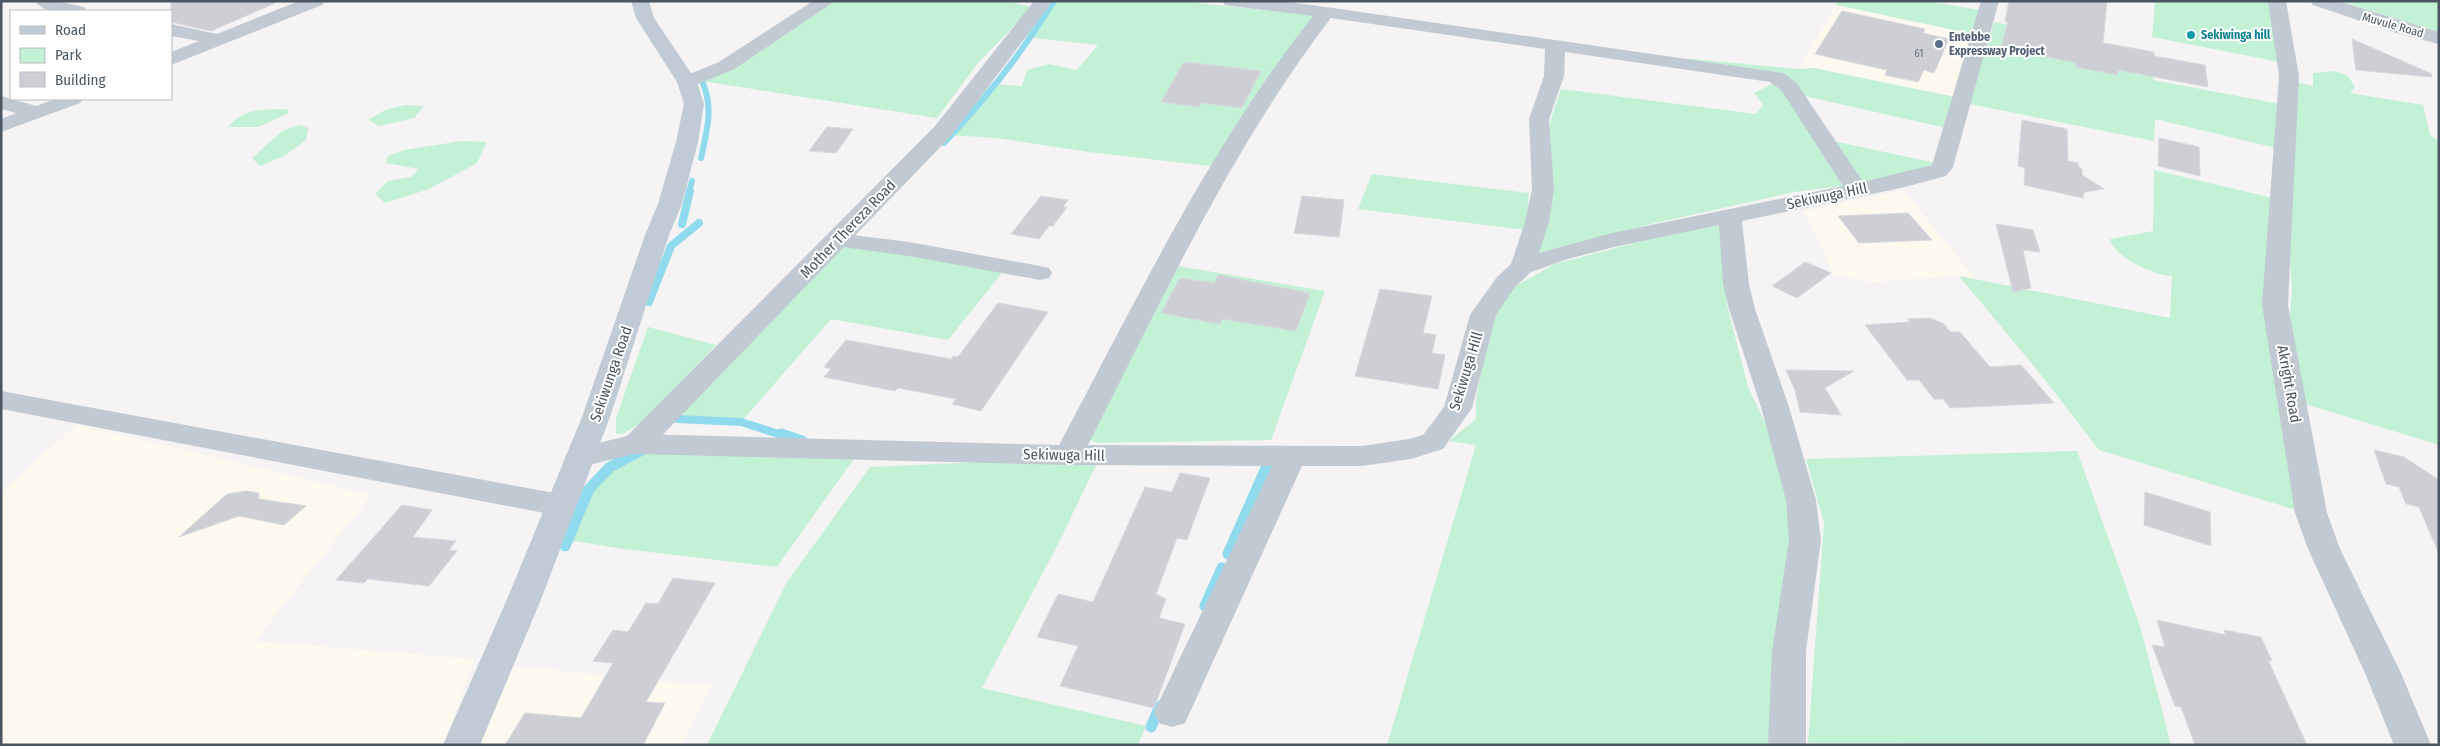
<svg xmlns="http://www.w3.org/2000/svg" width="2440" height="746" font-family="'Fira Sans Condensed',sans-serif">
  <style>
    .commercial { fill: #fdf9ef }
    .green { fill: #c3f1d5 }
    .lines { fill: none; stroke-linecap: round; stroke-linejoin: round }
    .stream-far2 { stroke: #90daee; stroke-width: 6 }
    .stream-far1 { stroke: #90daee; stroke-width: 8 }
    .stream { stroke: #90daee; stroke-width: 11 }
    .building { fill: #cdcfd5; stroke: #d7d9de }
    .minor { fill: #c1cad2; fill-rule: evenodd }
    .tertiary { fill: #c1cad2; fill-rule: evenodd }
    .secondary { fill: #c1cbd6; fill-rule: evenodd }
    .culture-dot { fill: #0f9aa8; stroke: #fff; stroke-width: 2 }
    .service-dot { fill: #5c6f8a; stroke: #fff; stroke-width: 2 }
    .labels { text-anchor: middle; stroke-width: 4; stroke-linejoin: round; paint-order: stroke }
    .far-number-label { font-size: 11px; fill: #6b747e }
    .far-street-label { font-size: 12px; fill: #4a5661; stroke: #fff }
    .far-culture-label { font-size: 12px; font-weight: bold; fill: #0d838f; stroke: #fff; text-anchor: start }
    .far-service-label { font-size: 12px; font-weight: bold; fill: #4e5e75; stroke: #fff; text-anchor: start }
    .street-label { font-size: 15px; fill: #4a5661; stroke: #fff }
  </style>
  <rect width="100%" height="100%" fill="#f5f3f3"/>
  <path class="commercial" d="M1836 5 1973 34 1955 97 1814 68 1799 69Z
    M1903 190 1976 279 1959 276 1873 282 1834 275 1804 211Z
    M77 424 371 495 255 641 475 659 443 745H1V493Z
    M512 666 712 686 681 745H471Z"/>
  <path class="green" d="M833 1H1005L1032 7 978 63 937 118 702 81Z
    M1052 1H1179L1318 16 1218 167 1089 152 997 138 947 135 990 84 1022 86 1027 70 1049 64 1077 70 1098 45 1025 37Z
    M1838 1H1928L1979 10 1973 34 1836 5Z
    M2155 1 2269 2 2280 62 2152 37Z
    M2340 1H2439V32Z
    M1994 22 2154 52 2153 80 2280 104 2276 148 2155 119 2154 141 1970 104Z
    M1682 58 1799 69 1814 68 1955 97 1946 128 1796 94 1833 141 1936 163 1909 174 1873 182 1794 192 1651 224 1535 254 1551 157 1550 122 1561 89 1756 114 1763 105 1754 93 1778 81 1772 73Z
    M2336 71 2348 76 2355 87 2350 93 2423 105 2430 135 2439 141V445L2302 403 2289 324 2292 292 2288 221 2296 82 2313 86V73Z
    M405 105 424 106 414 118 380 126 368 120 385 110Z
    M287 109 289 113 258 127H228C245 107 263 110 287 109Z
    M299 125 308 128 306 140 284 156 260 166 252 158 282 131Z
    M462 141 487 142 477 163 429 189 385 203 375 194 388 181 411 177 419 169 386 163 388 156 404 150Z
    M2154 170 2273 198 2267 234V291L2296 510 2099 450 2042 376 1959 276 2170 318 2172 276C2155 276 2114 257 2110 239L2153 231Z
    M1372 174 1529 193 1526 230 1358 209Z
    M1707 224 1724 227 1726 235 1727 305 1748 387 1776 446 1796 507 1775 745H1387L1476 445 1449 441 1476 419V398L1489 330 1509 290 1555 264Z
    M848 236 1006 268 948 340 831 319 741 422 684 416 682 405Z
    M1178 266 1325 291 1271 440 1098 443 1088 439Z
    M648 327 716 345 641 423 623 434H616V418Z
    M649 446 858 453 777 567 624 549 568 540 589 489 610 467Z
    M2077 451 2140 626 2171 745 1808 743 1824 523 1806 459Z
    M1100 457 1058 544 982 688 1146 726 1138 745H707L787 582 870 467Z"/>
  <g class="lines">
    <path class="stream-far2" d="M944 143C986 99 1022 53 1054 1
      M701 158C707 131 714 107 702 81
      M689 192 692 181"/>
    <path class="stream-far1" d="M682 224 690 191
      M649 302 671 246 699 223
      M677 419 741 422 785 436"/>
    <path class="stream" d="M781 434 802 441
      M565 546 589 489 610 467 644 449
      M1228 554 1270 459H1267
      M1205 606 1222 568
      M1151 727 1160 706"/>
  </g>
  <path class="building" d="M171 1H280L211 31 171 22Z
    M2009 1H2107L2103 43 2154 52V56L2205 65 2208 87 2118 70 2117 75 2076 67V63L2001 47 2008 22 2005 21Z
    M1842 11 1925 29 1923 33 1949 39 1934 73 1924 70 1918 82 1885 75 1887 70 1815 54Z
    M2352 39 2432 74 2431 77 2356 70Z
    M1184 62 1221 66 1261 71 1242 108 1202 103 1199 107 1161 102Z
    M2022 120 2067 129 2068 161 2078 163V166L2082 169V175L2104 189 2084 192 2083 198 2024 185 2025 168 2018 166Z
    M827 127 853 129 836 153 809 151Z
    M2159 138 2199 147 2200 176 2158 166Z
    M1041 196 1068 200 1063 207H1067L1053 226H1049L1039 239 1011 234Z
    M1302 196 1344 200 1339 237 1294 233Z
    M1908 213 1932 240 1859 243 1838 216Z
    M1996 224 2033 230 2040 252 2023 250 2031 288 2013 292Z
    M1805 262 1831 273 1797 298 1772 286Z
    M1218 275 1310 293 1296 331 1222 319 1220 324 1161 313 1180 278 1214 283Z
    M1380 289 1432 296 1423 333 1436 335 1432 353 1445 355 1438 389 1355 376Z
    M998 303 1048 312 981 411 952 404 956 399 898 388 895 391 824 377 831 369 824 367 846 340 951 359 953 356 958 357Z
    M1930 318 1944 324 1950 332H1960L1990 367 2021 365 2054 403 1950 408 1943 399H1934L1919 380H1907L1865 325 1910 322 1907 319Z
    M1786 370 1854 371 1825 388 1841 415 1800 412 1795 390Z
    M2374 450 2404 457 2439 480V554L2419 507 2406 504 2399 487 2386 484Z
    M1180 473 1210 478 1187 540 1177 538 1156 594 1166 599 1159 618 1185 624 1154 708 1060 686 1078 646 1037 637 1058 594 1093 602 1145 487 1172 492Z
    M246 491 259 493V499L306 506 284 525 239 516 179 537 227 494Z
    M2145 492 2210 512 2211 546 2144 525Z
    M402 505 432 510 413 537 456 541 449 550 457 551 429 586 368 579 364 583 336 580Z
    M673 578 715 583 646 702 665 703 643 745H505L525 713 581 718 613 663 593 661 613 630 628 632 646 603 658 604Z
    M2157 620 2226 635 2224 630 2261 637 2272 661 2268 660 2307 745H2195L2181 707 2175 706 2152 645 2165 647Z"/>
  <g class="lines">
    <path class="minor" d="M35 1H58L84 7 87 11C72 12 45 16 35 1Z
      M299 1H325L322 5 171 65V52L199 41 171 36V24L217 34Z
      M813 1H835L733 70 687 88 680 86 677 82 680 78 719 62Z
      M1222 1H1280L1326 7 1783 73 1796 82 1863 182 1932 165 1981 1H1999L1953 167 1946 176 1901 188 1742 221 1749 284 1755 309 1789 407 1816 500 1821 540 1806 651V745H1768L1772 651 1789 540 1786 500 1761 407 1729 309 1723 284 1719 225 1614 247 1568 259 1531 272 1515 287 1496 315 1472 408 1443 449 1411 459 1362 466H1302L1190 712 1185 723 1172 727 1159 723 1154 712 1272 466 1068 465 637 454 627 451 622 444 627 437 637 434 1059 445C1137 299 1210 146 1313 16L1231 6 1225 5ZM1331 18 1545 49 1544 76 1529 119 1532 189 1525 222 1511 264 1497 277 1470 315 1444 407 1423 435 1409 439 1362 446 1088 445C1162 300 1231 148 1331 18ZM1565 52 1770 82 1781 90 1843 186 1612 233 1539 253 1549 222 1554 189 1549 119 1564 76Z
      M2268 1H2286L2299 76 2288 305 2327 513 2340 549 2401 673 2431 745H2394L2365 673 2308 549 2295 513 2262 305 2279 76Z
      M2310 1H2338L2439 32V44L2396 33 2313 5Z
      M1 96 36 106 55 99H83L80 103 1 132V119L16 113 1 109Z
      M837 233 909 242 1040 266 1049 268 1052 273 1049 278 1040 280 909 256 828 245 825 240 828 235Z
      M1 391 560 494 571 497 575 505 571 513 560 516 1 409Z"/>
    <path class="tertiary" d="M1034 1H1053L951 136 647 451 580 467 570 464 565 457 570 450 627 436 935 126Z"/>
    <path class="secondary" d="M631 1H649L654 18 697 82 704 104 698 142 682 204 669 235 610 417 542 597 480 745H443L508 597 582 417 645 235 658 204 676 142 684 104 677 82 636 18Z"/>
  </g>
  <circle class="culture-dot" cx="2191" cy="35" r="5"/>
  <circle class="service-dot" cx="1939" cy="44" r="5"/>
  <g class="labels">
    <g class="far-number-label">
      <text x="1919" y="57">61</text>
    </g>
    <g class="far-street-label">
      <text transform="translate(2393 25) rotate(16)" y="4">Muvule Road</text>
    </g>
    <g class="far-culture-label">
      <text x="2201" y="39">Sekiwinga hill</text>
    </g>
    <g class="far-service-label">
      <text x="1949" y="41">Entebbe<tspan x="1949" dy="14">Expressway Project</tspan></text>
    </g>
    <g class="street-label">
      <text transform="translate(1827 196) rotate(-12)" y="5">Sekiwuga Hill</text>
      <text transform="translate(848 229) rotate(-46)" y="5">Mother Thereza Road</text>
      <text transform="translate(1466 371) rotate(-73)" y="5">Sekiwuga Hill</text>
      <text transform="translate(611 374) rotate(-71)" y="5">Sekiwunga Road</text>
      <text transform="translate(2289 384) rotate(80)" y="5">Akright Road</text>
      <text transform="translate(1064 455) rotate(1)" y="5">Sekiwuga Hill</text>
    </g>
  </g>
  <rect width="2440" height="746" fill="none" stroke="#4a5661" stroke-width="5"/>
  <rect x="10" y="10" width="162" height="90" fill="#ffffff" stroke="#b7bbc0"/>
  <rect x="20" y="26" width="25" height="8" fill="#c1cbd6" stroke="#b7bbc0"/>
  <text x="55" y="35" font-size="15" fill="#4a5661">Road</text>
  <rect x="20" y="48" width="25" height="15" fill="#c3f1d5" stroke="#b7bbc0"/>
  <text x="55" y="60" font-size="15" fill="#4a5661">Park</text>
  <rect x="20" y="72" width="25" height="15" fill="#cdcfd5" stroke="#b7bbc0"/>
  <text x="55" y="85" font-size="15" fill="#4a5661">Building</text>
</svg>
